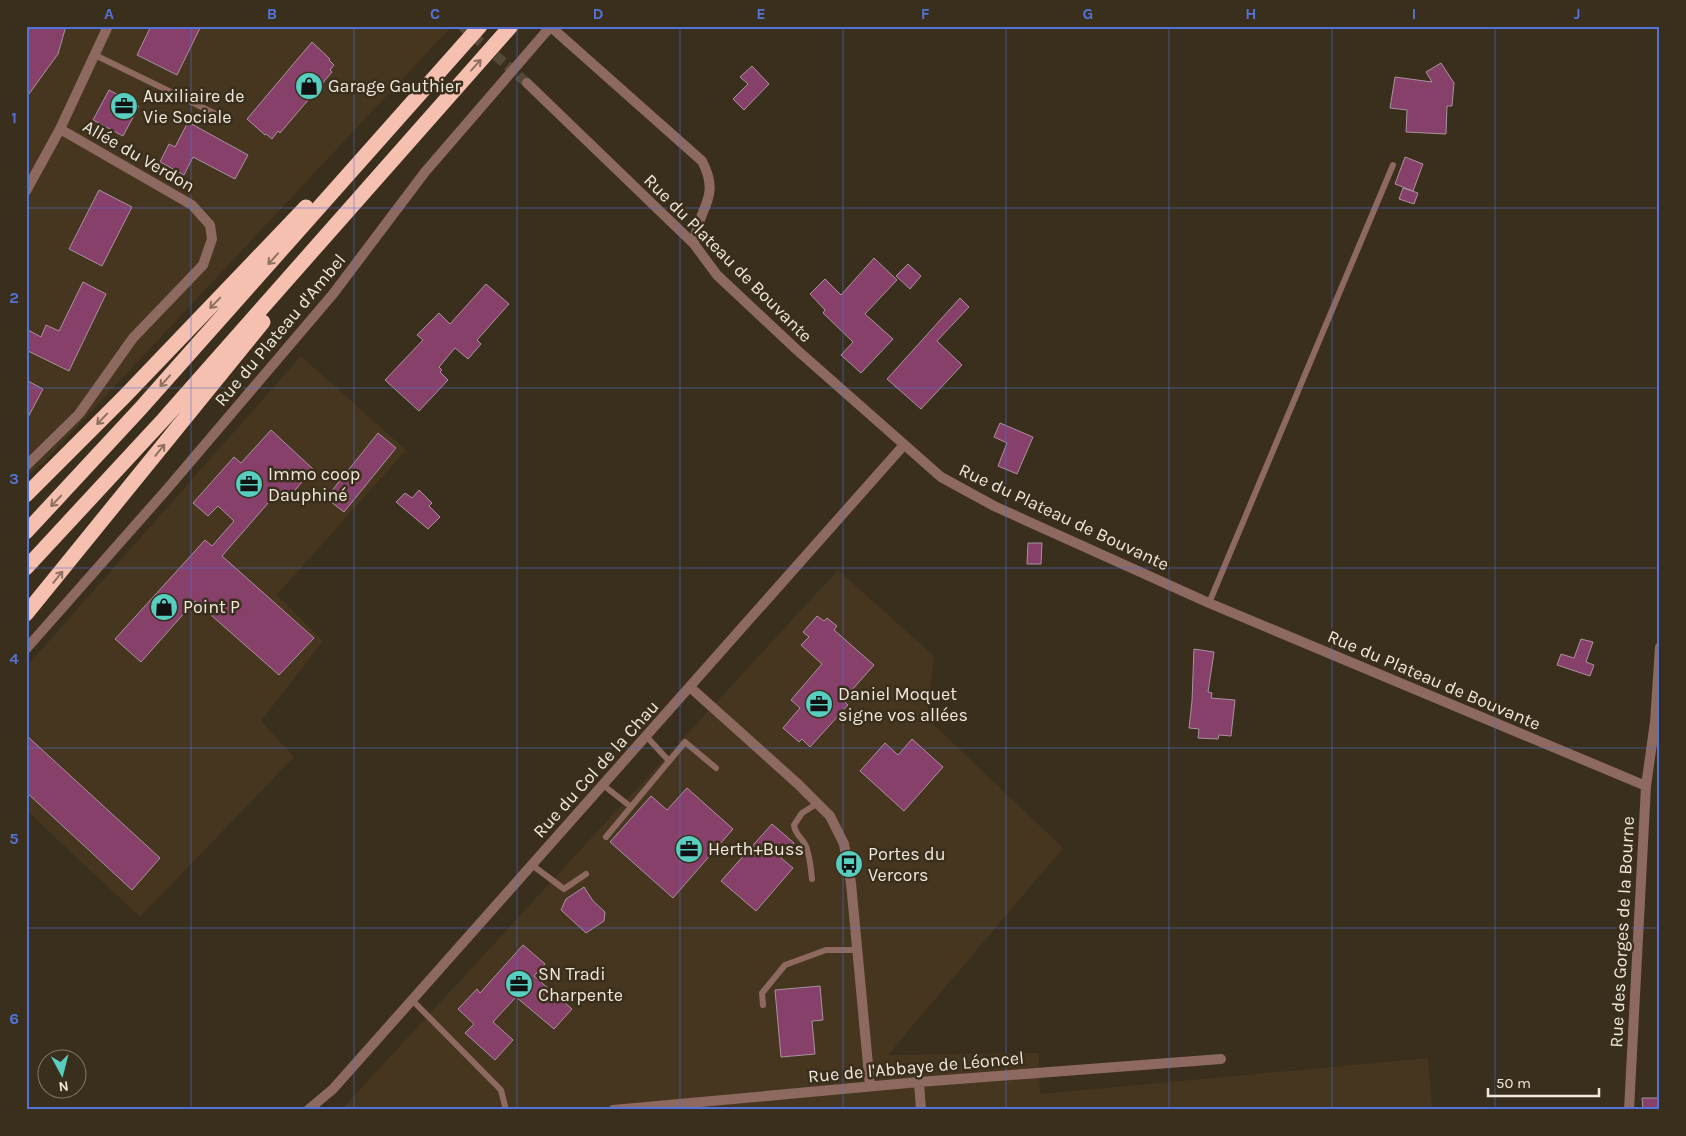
<svg xmlns="http://www.w3.org/2000/svg" width="1686" height="1136" font-family="Karla,sans-serif">
  <style>
    .built { fill: #46361f }
    .building { fill: #86406a; stroke: #aa929f }
    .lines { fill: none; stroke-linecap: round; stroke-linejoin: round }
    .street-tunnel { stroke: #554a39; stroke-width: 10; stroke-dasharray: 10 5; stroke-linecap: butt }
    .lane { stroke: #8d695f; stroke-width: 6 }
    .street { stroke: #8d695f; stroke-width: 10 }
    .highway { stroke: #f6c0b1; stroke-width: 15 }
    .oneway { stroke: #8f705f }
    .grid { fill: none; stroke: #5274d9; stroke-width: 1; stroke-opacity: 0.55 }
    .labels { text-anchor: middle; stroke-width: 5; stroke-linejoin: round; paint-order: stroke }
    .poi-label { font-size: 18px; fill: #f0e8dd; stroke: #3a2e1c; text-anchor: start }
    .street-label { font-size: 18px; fill: #f0e8dd; stroke: #3a2e1c }
    .neatline { fill: none; stroke: #5274d9; stroke-width: 2 }
    .grid-label { font-size: 16px; text-anchor: middle; font-weight: bold; fill: #5274d9 }
  </style>
  <rect width="100%" height="100%" fill="#3a2e1c"/>
  <path class="built" d="M26 26H452L43 463 26 477Z
    M301 356 406 450 277 595 323 641 261 721 294 757 140 917 26 810V667Z
    M838 570 934 656 927 718 1063 848 888 1055 1039 1053 1040 1094 1428 1058 1432 1110H341Z"/>
  <path class="building" d="M26 26H66L58 54 26 98Z
    M151 26H201L177 75 137 55Z
    M312 42 330 59 329 60 334 65 330 70 332 72 280 133 278 131 272 139 266 134 265 135 247 119Z
    M1441 63 1454 83 1452 106H1447L1446 134 1406 132 1407 110 1390 108 1395 77 1432 82 1426 72Z
    M752 66 769 84 744 110 733 99 748 84 740 77Z
    M109 90 139 106 123 136 93 120Z
    M188 122 248 155 235 179 193 157 184 175 160 162 169 144 175 147Z
    M1405 157 1423 164 1413 191 1395 184Z
    M1403 188 1418 193 1414 204 1399 199Z
    M99 190 132 207 102 266 69 249Z
    M874 258 897 280 865 314 893 339 861 373 841 355 853 342 823 313 825 310 810 294 825 279 841 295Z
    M908 264 921 276 910 289 896 276Z
    M83 282 106 294 69 371 26 350V329L41 337 46 325 59 331Z
    M486 284 509 304 477 340 481 344 468 359 455 348 439 367 442 370 440 372 448 380 419 411 385 380 423 340 417 335 439 313 450 324Z
    M960 298 969 307 937 341 962 365 921 409 887 379Z
    M26 380 43 389 26 421Z
    M1000 423 1033 437 1017 474 998 466 1007 443 994 437Z
    M271 430 313 469 285 502 276 494 222 556 314 638 279 675 195 601 141 662 115 639 205 540 212 546 234 521 218 506 208 516 193 503 234 457 241 463Z
    M378 433 396 448 344 512 326 498Z
    M419 490 432 503 429 506 440 517 428 529 396 502 405 493 412 498Z
    M1028 543H1042L1041 564H1027Z
    M817 616 824 621 827 618 837 626 834 630 874 665 843 700 848 705 810 747 802 739 799 742 783 728 800 708 791 700 822 664 801 645 809 637 803 632Z
    M1581 639 1593 642 1586 662 1594 665 1590 676 1557 665 1561 654 1574 658Z
    M1194 649 1214 652 1208 692 1212 693 1211 698 1235 700 1231 736 1219 735 1218 739 1198 738 1199 729 1189 728 1192 701Z
    M26 735 160 858 132 890 26 792Z
    M912 739 943 767 904 811 860 771 885 743 898 755Z
    M687 788 733 829 673 898 610 842 651 796 667 810Z
    M772 824 794 843 781 858 793 868 756 911 721 881Z
    M584 887 593 901 605 912 604 921 586 933 561 910 566 899Z
    M523 945 545 964 534 976 572 1009 554 1029 516 997 493 1022 513 1040 495 1060 465 1033 474 1024 458 1009 477 989 480 993Z
    M820 986 823 1020 812 1021 815 1054 781 1057 775 990Z
    M1642 1098H1660V1110H1643Z"/>
  <g class="lines">
    <path class="street-tunnel" d="M462 26 527 83"/>
    <path class="lane" d="M95 55 218 115
      M1209 603 1393 165
      M646 736 669 761
      M603 785 631 807
      M606 837 685 742 716 768
      M532 865 564 889 586 874
      M812 879C811 868 810 857 806 846 802 837 795 835 794 825L802 813 818 803
      M412 1000 501 1090 506 1110
      M763 1005 762 993 785 965 826 950H857"/>
    <path class="street" d="M551 27 702 161C722 199 697 208 694 244
      M527 83 694 244 717 275 797 350 941 477 994 506 1209 603 1646 786
      M26 191 60 129 108 26
      M26 466 79 414 133 338 203 265 212 239 210 225 192 205 60 129
      M26 649 168 488 333 294 425 172 551 26
      M691 688 799 785 830 816 844 844 851 883 870 1086
      M919 1082 921 1110
      M308 1110 333 1089 412 1000 903 446
      M613 1110 919 1082 1221 1059
      M1629 1110 1646 786 1655 722 1660 647"/>
    <path class="highway" d="M26 495 124 397 306 207
      M26 532 141 408 480 26
      M26 568 164 419 511 26
      M26 614 263 322"/>
  </g>
  <defs><path id="oneway-shaft" d="M-6 0H5M1.5-3L5.5 0L1.5 3" fill="none" stroke-width="1.6" stroke-linecap="round" stroke-linejoin="round" transform="scale(1.25)"/></defs>
  <g class="oneway">
    <use href="#oneway-shaft" transform="translate(476 65) rotate(-48)"/>
    <use href="#oneway-shaft" transform="translate(273 259) rotate(132)"/>
    <use href="#oneway-shaft" transform="translate(215 303) rotate(134)"/>
    <use href="#oneway-shaft" transform="translate(165 381) rotate(132)"/>
    <use href="#oneway-shaft" transform="translate(102 419) rotate(134)"/>
    <use href="#oneway-shaft" transform="translate(160 450) rotate(-51)"/>
    <use href="#oneway-shaft" transform="translate(56 501) rotate(134)"/>
    <use href="#oneway-shaft" transform="translate(58 577) rotate(-51)"/>
  </g>
  <path class="grid" d="M191 26V1110M354 26V1110M517 26V1110M680 26V1110M843 26V1110M1006 26V1110M1169 26V1110M1332 26V1110M1495 26V1110M26 208H1660M26 388H1660M26 568H1660M26 748H1660M26 928H1660"/>
  <defs>
    <g id="shop-disc" transform="scale(1.4375)"><circle r="9.5" fill="#58cec0" stroke="#3a2e1c"/><path d="M-5-2.5h2.3a2.7 3.5 0 0 1 5.4 0H5L5.5 6h-11ZM-1.5-2.5h3a1.5 2.3 0 0 0-3 0Z" fill="#111"/></g>
    <g id="office-disc" transform="scale(1.4375)"><circle r="9.5" fill="#58cec0" stroke="#3a2e1c"/><path d="M-6-3h4V-5.5h4V-3h4V5H-6ZM-1-4.5V-3h2v-1.5ZM-6 0V1H6V0Z" fill="#111"/></g>
    <g id="bus-disc" transform="scale(1.4375)"><circle r="9.5" fill="#58cec0" stroke="#3a2e1c"/><path d="M-5-6H5V4H4V6H2V4H-2V6H-4V4H-5ZM-3.5-4V0h7V-4ZM-3.5 1.2v1.5H-2V1.2ZM2 1.2v1.5H3.5V1.2Z" fill="#111"/></g>
  </defs>
  <g fill-rule="evenodd">
    <use href="#shop-disc" x="309" y="86"/>
    <use href="#office-disc" x="124" y="106"/>
    <use href="#office-disc" x="249" y="484"/>
    <use href="#shop-disc" x="164" y="607"/>
    <use href="#office-disc" x="819" y="704"/>
    <use href="#office-disc" x="689" y="849"/>
    <use href="#bus-disc" x="849" y="864"/>
    <use href="#office-disc" x="519" y="984"/>
  </g>
  <g class="labels">
    <g class="poi-label">
      <text x="328" y="92">Garage Gauthier</text>
      <text x="143" y="102">Auxiliaire de<tspan x="143" dy="21">Vie Sociale</tspan></text>
      <text x="268" y="480">Immo coop<tspan x="268" dy="21">Dauphiné</tspan></text>
      <text x="183" y="613">Point P</text>
      <text x="838" y="700">Daniel Moquet<tspan x="838" dy="21">signe vos allées</tspan></text>
      <text x="708" y="855">Herth+Buss</text>
      <text x="868" y="860">Portes du<tspan x="868" dy="21">Vercors</tspan></text>
      <text x="538" y="980">SN Tradi<tspan x="538" dy="21">Charpente</tspan></text>
    </g>
    <g class="street-label">
      <text transform="translate(139 156) rotate(30)" y="6">Allée du Verdon</text>
      <text transform="translate(728 258) rotate(45)" y="6">Rue du Plateau de Bouvante</text>
      <text transform="translate(280 330) rotate(-50)" y="6">Rue du Plateau d'Ambel</text>
      <text transform="translate(1064 517) rotate(25)" y="6">Rue du Plateau de Bouvante</text>
      <text transform="translate(1434 680) rotate(23)" y="6">Rue du Plateau de Bouvante</text>
      <text transform="translate(596 769) rotate(-48)" y="6">Rue du Col de la Chau</text>
      <text transform="translate(1622 932) rotate(-87)" y="6">Rue des Gorges de la Bourne</text>
      <text transform="translate(916 1067) rotate(-5)" y="6">Rue de l'Abbaye de Léoncel</text>
    </g>
  </g>
  <rect width="1686" height="1136" fill="none" stroke="#3a2e1c" stroke-width="55"/>
  <g transform="translate(62 1074) rotate(173)"><circle r="24" fill="#3a2e1c" stroke="#837869"/>
  <path d="M0-4L9 19L0 12L-9 19Z" fill="#58cec0"/>
  <text y="-8" font-size="14" font-weight="bold" text-anchor="middle" fill="#f0e8dd">N</text>
  </g>
  <path d="M1488 1088v8h111v-8" fill="none" stroke="#f0e8dd" stroke-width="2.5"/>
  <text x="1496" y="1088" font-size="15" fill="#f0e8dd" stroke="#3a2e1c" stroke-width="4" paint-order="stroke">50 m</text>
  <rect x="28" y="28" width="1630" height="1080" class="neatline"/>
  <g class="grid-label">
    <text x="109" y="19">A</text>
    <text x="272" y="19">B</text>
    <text x="435" y="19">C</text>
    <text x="598" y="19">D</text>
    <text x="761" y="19">E</text>
    <text x="925" y="19">F</text>
    <text x="1088" y="19">G</text>
    <text x="1251" y="19">H</text>
    <text x="1414" y="19">I</text>
    <text x="1577" y="19">J</text>
    <text x="14" y="123">1</text>
    <text x="14" y="303">2</text>
    <text x="14" y="484">3</text>
    <text x="14" y="664">4</text>
    <text x="14" y="844">5</text>
    <text x="14" y="1024">6</text>
  </g>
</svg>
